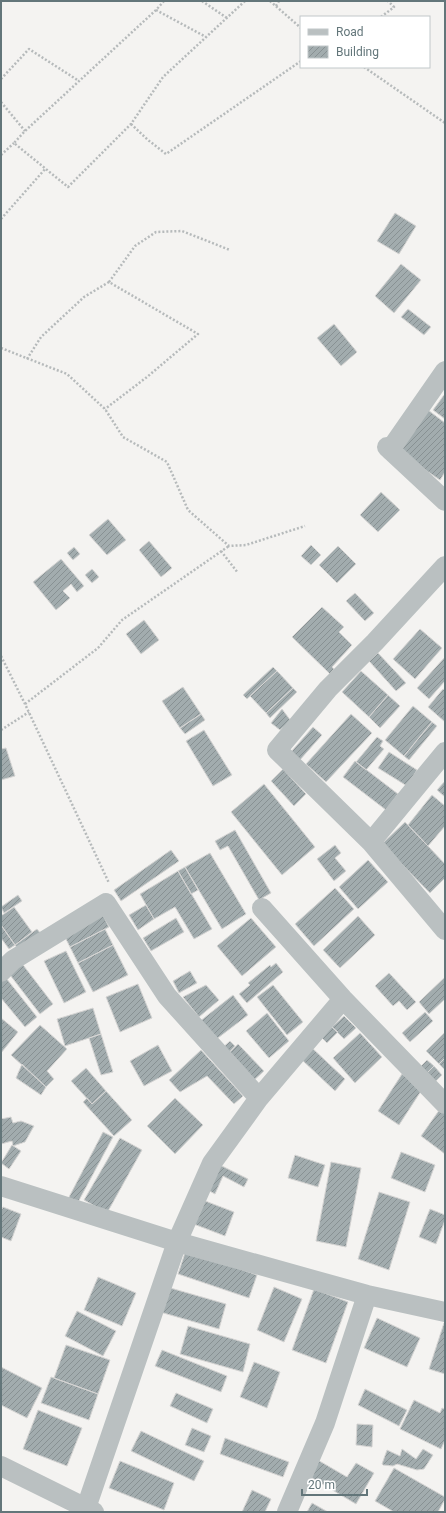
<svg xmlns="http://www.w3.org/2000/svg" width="446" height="1513" font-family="Roboto,sans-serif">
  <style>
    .building { fill: url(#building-hatch); stroke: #d6d5d4 }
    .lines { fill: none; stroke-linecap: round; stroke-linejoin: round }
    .path { stroke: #b6babb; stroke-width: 2.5; stroke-dasharray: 2 2; stroke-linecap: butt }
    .street { stroke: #bac0c1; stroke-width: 20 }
  </style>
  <defs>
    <pattern id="building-hatch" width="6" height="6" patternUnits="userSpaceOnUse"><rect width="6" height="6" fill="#a2acae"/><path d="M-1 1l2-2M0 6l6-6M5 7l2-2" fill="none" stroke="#889193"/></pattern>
  </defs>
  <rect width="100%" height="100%" fill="#f4f3f1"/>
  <path class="building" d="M395 213 416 226 399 254 377 241Z
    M401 264 421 280 394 313 375 296Z
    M408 309 431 327 424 335 401 317Z
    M334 324 357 352 341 366 317 338Z
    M444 395H445V419L433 410Z
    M428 410 445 423V472L440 480 399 452Z
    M381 492 400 510 378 532 360 515Z
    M108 519 126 540 107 555 89 535Z
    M149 541 172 568 161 577 139 550Z
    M311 545 321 555 311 565 301 556Z
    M338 546 356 564 337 583 319 565Z
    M74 547 80 554 73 560 67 553Z
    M61 559 84 586 77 592 71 584 63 591 70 598 56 610 33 582Z
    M92 569 99 577 92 583 85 575Z
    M355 593 374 613 365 621 346 601Z
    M322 607 344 627 339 632 352 645 332 667 334 669 330 674 292 637Z
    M144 620 159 640 141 654 126 634Z
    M420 629 442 648 415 679 393 659Z
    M378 653 406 683 396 691 369 661Z
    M445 657V681L429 699 417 688Z
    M273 667 277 671 247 699 243 695Z
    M277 671 293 688 266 713 250 696Z
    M361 671 388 695 369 717 342 692Z
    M183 687 201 714 180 728 162 701Z
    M293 688 297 692 270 718 266 713Z
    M443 689 445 690V722L428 707Z
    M388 695 400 706 380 728 369 717Z
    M413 706 432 722 404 756 385 740Z
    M282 709 291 721 280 730 271 723Z
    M201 714 205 720 185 734 180 728Z
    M351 714 372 733 326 782 306 764Z
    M432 722 437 726 409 760 404 756Z
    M313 727 322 735 299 761 290 753Z
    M204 730 232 775 213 786 186 741Z
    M377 737 383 741 380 746 384 749 366 770 356 762Z
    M6 748 15 776 1 780V749Z
    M389 752 417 770 407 786 378 768Z
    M355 761 398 794 386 810 343 777Z
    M283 769 306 794 294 806 271 781Z
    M445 781V797L437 790Z
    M264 784 315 847 282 875 231 812Z
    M432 795 445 806V826L428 846 408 825Z
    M405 822 445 864V878L430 893 382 844Z
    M235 830 271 893 259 900 228 846 220 850 215 841Z
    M335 845 341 853 335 858 346 871 334 881 317 859Z
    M171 850 179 861 121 901 114 890Z
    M210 853 246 914 222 929 185 867Z
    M368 860 388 882 358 909 339 887Z
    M185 867 198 890 191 894 178 871Z
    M178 871 212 929 194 939 175 907 154 919 140 894Z
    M335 888 354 909 314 946 295 924Z
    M18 895 22 901 4 913 1 907Z
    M146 905 154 919 138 930 129 915Z
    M14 907 32 932 15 945 1 925V916Z
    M102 913 109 927 70 947 63 933Z
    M358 916 375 935 340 968 323 950Z
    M176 918 184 932 151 951 143 938Z
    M251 918 276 947 242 976 217 946Z
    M1 925 15 945 9 949 1 938Z
    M37 929 41 934 19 950 15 945Z
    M105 929 113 945 78 963 70 947Z
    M113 945 128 975 93 992 78 963Z
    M66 951 86 992 64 1003 44 961Z
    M20 961 53 1004 40 1014 7 971Z
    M276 963 283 972 247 1003 239 994 250 985 248 983 270 965 271 967Z
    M190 971 197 983 179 993 173 981Z
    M389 973 416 1002 407 1010 399 1001 393 1006 375 986Z
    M445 977V999L429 1014 419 1002Z
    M6 978 37 1017 25 1027 1 998V982Z
    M138 984 152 1018 120 1032 106 997Z
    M206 985 219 1000 199 1017 183 997Z
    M273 985 303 1022 287 1035 257 997Z
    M233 995 248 1015 214 1041 199 1022Z
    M93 1008 101 1034 65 1046 57 1019Z
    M425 1012 433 1021 410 1042 402 1033Z
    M267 1013 289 1041 269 1058 246 1031Z
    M344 1016 356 1028 344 1039 332 1027Z
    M1 1018 18 1032 1 1053Z
    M40 1025 67 1049 47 1071 54 1079 46 1087 11 1055Z
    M332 1027 338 1032 327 1043 321 1037Z
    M445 1032V1058L439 1064 426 1051Z
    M360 1033 382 1057 355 1083 333 1058Z
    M101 1034 113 1072 101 1075 89 1038Z
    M230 1041 235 1046 226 1056 220 1050Z
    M238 1044 264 1071 252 1082 226 1056Z
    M158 1045 172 1071 144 1086 130 1061Z
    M310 1046 345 1079 335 1091 300 1058Z
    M201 1050 243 1096 234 1104 207 1076 180 1092 169 1080Z
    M445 1058V1070L439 1064Z
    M427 1060 434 1066 426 1074 419 1068Z
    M22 1064 46 1087 41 1095 16 1078Z
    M434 1066 442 1075 434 1083 426 1074Z
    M86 1068 106 1091 92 1104 71 1081Z
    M402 1074 423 1088 399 1125 378 1111Z
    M106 1091 132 1120 114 1136 83 1102 87 1098 92 1104Z
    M175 1098 203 1125 175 1154 147 1126Z
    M440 1109 445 1112V1154L421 1136Z
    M11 1117 13 1123 21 1121 34 1126 25 1142 13 1146 12 1141 1 1144V1119Z
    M103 1132 113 1137 77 1204 68 1199Z
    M120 1138 142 1150 107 1213 84 1200Z
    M12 1145 21 1151 9 1169 1 1163Z
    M401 1152 435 1165 425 1192 391 1178Z
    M295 1155 325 1165 318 1187 288 1178Z
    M331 1162 361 1168 346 1247 316 1241Z
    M216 1163 248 1179 244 1187 223 1176 215 1194 204 1188Z
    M379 1192 410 1202 389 1270 358 1259Z
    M200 1199 234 1212 225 1236 191 1223Z
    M3 1207 21 1214 11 1241 1 1237V1211Z
    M430 1209 445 1215V1220L436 1244 419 1237Z
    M186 1250 257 1275 249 1298 178 1274Z
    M98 1277 136 1293 122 1326 84 1310Z
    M167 1287 226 1304 219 1329 160 1312Z
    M274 1287 302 1299 284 1342 257 1330Z
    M314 1289 348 1302 326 1363 292 1350Z
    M77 1311 116 1331 103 1356 65 1336Z
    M377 1318 420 1338 407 1367 364 1348Z
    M444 1323 445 1324V1374L429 1369Z
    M188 1326 250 1344 243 1372 180 1354Z
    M66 1345 110 1360 98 1394 54 1378Z
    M162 1350 227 1376 221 1392 155 1366Z
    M254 1362 280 1372 267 1408 240 1397Z
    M1 1367 42 1388 27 1418 1 1405Z
    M51 1377 98 1394 89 1420 41 1403Z
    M365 1389 407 1410 399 1426 358 1405Z
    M176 1393 213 1409 207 1423 170 1406Z
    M414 1400 440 1413 442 1408 445 1409V1440L441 1449 400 1429Z
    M38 1410 82 1428 67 1466 23 1449Z
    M357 1424 373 1425 372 1447 356 1445Z
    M192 1428 211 1436 204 1452 185 1445Z
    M141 1431 204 1461 194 1481 131 1451Z
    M225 1438 289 1462 283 1477 220 1454Z
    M402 1449 416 1459 423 1449 433 1455 424 1469 417 1470 397 1464 393 1466 383 1465 382 1464 387 1450 400 1456Z
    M316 1459 347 1477 356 1463 374 1473 356 1504 307 1475Z
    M120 1461 174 1483 164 1510 109 1488Z
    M394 1468 445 1497V1499L438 1512H394L375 1501Z
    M252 1490 271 1499 265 1512H242Z
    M312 1503 328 1512H307Z"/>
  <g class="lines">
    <path class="path" d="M164 1 156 10 25 131 14 143 68 187 131 124 163 77 245 1
      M202 1 227 18
      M270 1 301 28
      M276 6 279 1
      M156 10 206 37
      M381 17 394 7 388 1
      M364 67 445 123
      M1 79 29 49 79 81
      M1 102 25 131
      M131 124 148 140 166 154 301 61
      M1 155 14 143
      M1 219 46 168
      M109 282 135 246 156 232 182 231 230 250
      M1 348 67 374 105 409 123 437 167 462 188 510 229 546 246 545 305 526
      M27 359 41 337 84 297 109 282 198 334 147 377 105 409
      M221 551 238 573
      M1 656 25 704 109 883
      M25 704 98 648 122 620 229 546
      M1 730 29 712"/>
    <path class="street" d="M387 447 445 501
      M390 450 445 371
      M445 566 375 642 328 689 277 750 371 842 445 930
      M371 842 445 752
      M262 908 343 999 445 1104
      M1 972 13 960 106 903 167 996 259 1098
      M1 1186 177 1242 367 1295 445 1312
      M1 1466 94 1512
      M86 1508 177 1242 212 1163 259 1098 343 999
      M287 1512 325 1423 367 1295"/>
  </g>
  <rect width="446" height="1513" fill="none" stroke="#63767a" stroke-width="4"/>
  <rect x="300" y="16" width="130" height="52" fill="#ffffff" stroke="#c1c8ca"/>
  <rect x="308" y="29" width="20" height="6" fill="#bac0c1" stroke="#c1c8ca"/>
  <text x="336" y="36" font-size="12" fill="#63767a">Road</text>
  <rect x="308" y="46" width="20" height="12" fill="url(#building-hatch)" stroke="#c1c8ca"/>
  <text x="336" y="56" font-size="12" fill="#63767a">Building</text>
  <path d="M302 1489v6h65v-6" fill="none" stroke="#63767a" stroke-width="2"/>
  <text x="308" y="1489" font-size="12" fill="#63767a" stroke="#ffffff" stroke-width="3" paint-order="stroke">20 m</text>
</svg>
